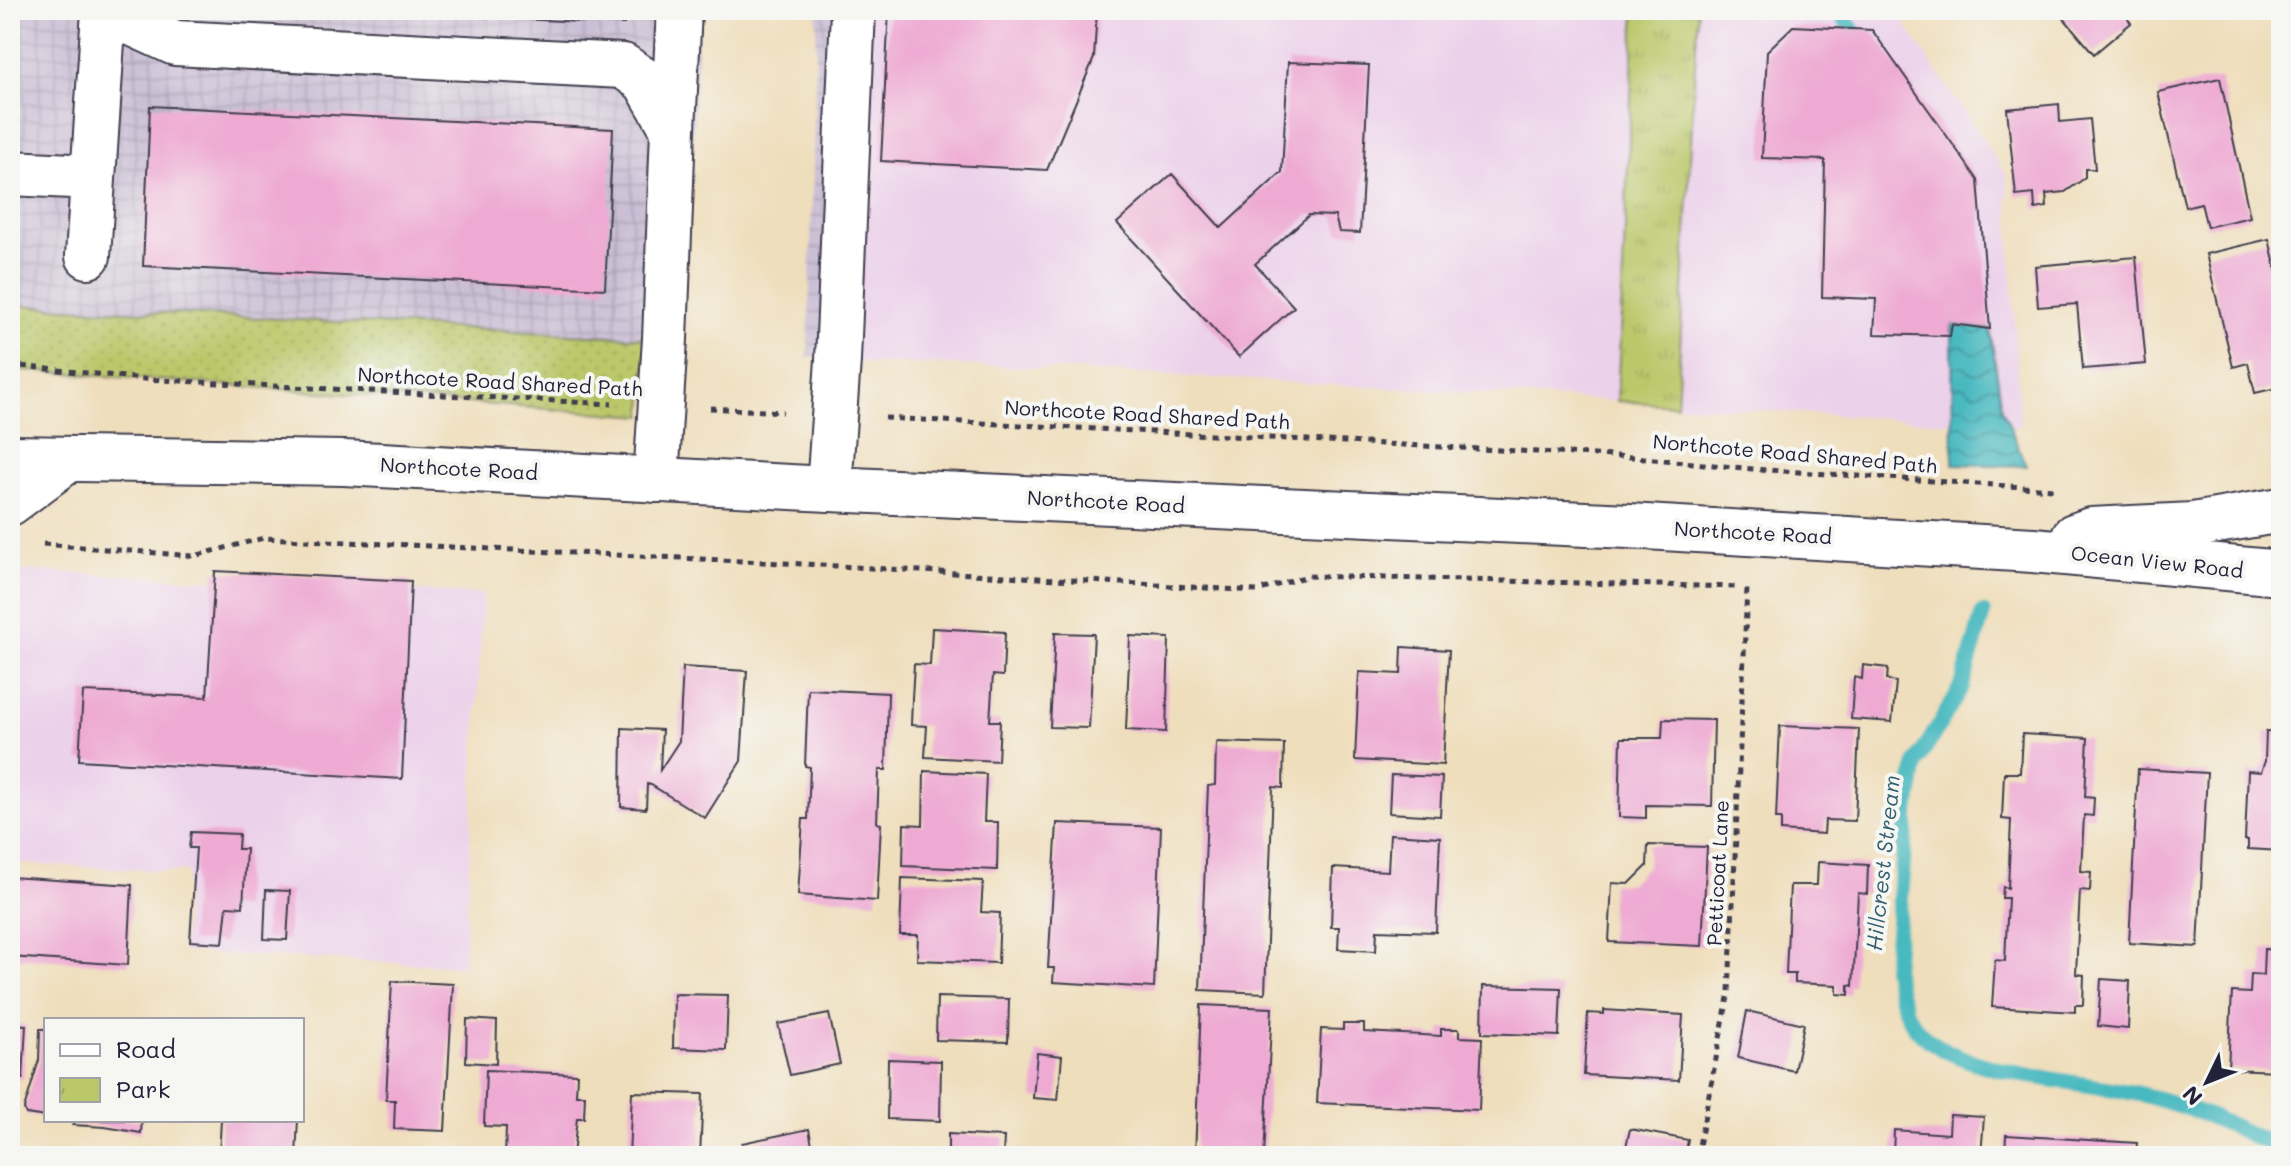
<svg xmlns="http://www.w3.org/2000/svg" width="2291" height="1166" font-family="Mali,sans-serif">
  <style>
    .built { fill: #ecd1ea }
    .industrial { fill: url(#industrial-grid) }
    .grass { fill: url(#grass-dots); stroke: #6e7552; stroke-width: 2 }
    .park { fill: url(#park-tufts); stroke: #6e7552; stroke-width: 2 }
    .water { fill: url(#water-waves); stroke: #366e7e; stroke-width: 2 }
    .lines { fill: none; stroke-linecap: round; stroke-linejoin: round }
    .stream { stroke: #4ab9c0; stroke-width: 16 }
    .building { fill: #eeaad3 }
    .minor-casing { stroke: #413e4e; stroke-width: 48 }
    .major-casing { stroke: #413e4e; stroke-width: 48 }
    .path { stroke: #413e4e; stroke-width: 5; stroke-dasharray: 6 6; stroke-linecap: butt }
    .minor { stroke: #fff; stroke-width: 44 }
    .major { stroke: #fff; stroke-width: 44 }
    .labels { text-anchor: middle; stroke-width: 8; stroke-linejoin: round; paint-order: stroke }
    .street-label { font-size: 20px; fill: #22223b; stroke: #f6f6f2 }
    .water-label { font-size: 22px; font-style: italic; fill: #325e70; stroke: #f6f6f2 }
  </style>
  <defs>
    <pattern id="industrial-grid" width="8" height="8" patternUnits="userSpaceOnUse" patternTransform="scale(2)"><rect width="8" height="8" fill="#cbbfd5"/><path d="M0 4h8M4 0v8" fill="none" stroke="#aea4b8"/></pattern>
    <pattern id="grass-dots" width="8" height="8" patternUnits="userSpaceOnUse" patternTransform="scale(2)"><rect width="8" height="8" fill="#bbc86a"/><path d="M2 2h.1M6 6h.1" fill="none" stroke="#a0ac5d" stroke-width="1.8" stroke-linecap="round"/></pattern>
    <pattern id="park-tufts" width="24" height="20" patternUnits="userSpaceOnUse" patternTransform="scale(2)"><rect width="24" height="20" fill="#bbc86a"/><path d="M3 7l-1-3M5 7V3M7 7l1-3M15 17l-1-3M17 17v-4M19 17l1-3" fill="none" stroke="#a0ac5d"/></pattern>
    <pattern id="water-waves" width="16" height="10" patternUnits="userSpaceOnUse" patternTransform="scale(2)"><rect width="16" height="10" fill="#4ab9c0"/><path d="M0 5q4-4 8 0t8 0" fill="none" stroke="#3d969d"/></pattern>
  </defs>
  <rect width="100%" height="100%" fill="#f6f6f2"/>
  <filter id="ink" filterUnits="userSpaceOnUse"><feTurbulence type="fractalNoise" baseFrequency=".0125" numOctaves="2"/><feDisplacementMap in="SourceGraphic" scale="16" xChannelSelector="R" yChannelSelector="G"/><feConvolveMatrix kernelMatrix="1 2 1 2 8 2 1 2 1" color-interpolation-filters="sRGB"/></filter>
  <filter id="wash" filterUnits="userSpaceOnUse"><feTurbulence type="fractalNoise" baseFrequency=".006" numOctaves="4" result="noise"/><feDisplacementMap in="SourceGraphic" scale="32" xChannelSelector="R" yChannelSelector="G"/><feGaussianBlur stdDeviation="1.8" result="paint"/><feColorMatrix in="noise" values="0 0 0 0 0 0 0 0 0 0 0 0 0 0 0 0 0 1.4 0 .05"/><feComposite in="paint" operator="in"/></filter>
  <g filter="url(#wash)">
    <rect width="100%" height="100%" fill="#efdebc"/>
    <path class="built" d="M857 10H1635L1617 401 1020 367 841 362Z
      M1698 10H1896L2007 176 2020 427 1677 405Z
      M10 570 483 594 464 966 183 952 187 872 10 863Z"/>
    <path class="industrial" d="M10 10H699L683 340 10 305Z
      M817 10H857L841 362 808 357Z"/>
    <path class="grass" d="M10 305 647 338 643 416 10 369Z"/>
    <path class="park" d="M1635 10H1698L1677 405 1617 401Z"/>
    <path class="water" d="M1952 324 1990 329 2002 408 2026 466 1953 464Z"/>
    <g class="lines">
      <path class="stream" d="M1837 10 1852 29
        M1983 613 1962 686 1916 764 1907 815 1894 969C1897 987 1901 1005 1911 1021 1947 1079 2088 1079 2151 1097 2196 1109 2240 1128 2281 1150"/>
    </g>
    <g id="blocks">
      <path class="building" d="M373 10H624V24L373 12Z
        M889 10H1097L1094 58 1047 170 881 161Z
        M2069 10H2121L2131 23 2094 54 2062 16Z
        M1793 26 1872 30 1978 180 1990 329 1952 324 1950 336 1874 334 1876 299 1822 297 1825 160 1762 158 1767 51Z
        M1288 62 1369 65 1360 233 1339 232 1335 216 1309 215 1255 264 1294 307 1239 357 1117 223 1172 174 1221 228 1282 172Z
        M2220 78 2250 217 2207 227 2201 203 2185 207 2158 92Z
        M2059 104 2060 122 2090 119 2095 169H2085V178L2065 192 2046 194 2047 207 2035 209 2034 194 2016 196 2007 109Z
        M150 106 613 129 605 289 143 266Z
        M2269 239 2281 290V387L2255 393 2248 363 2233 367 2206 254Z
        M2136 257 2146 364 2083 369 2077 304 2038 307 2035 266Z
        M215 571 411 581 402 779 79 760 83 692 207 697Z
        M932 628 1005 632 1003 676 993 675 990 721H1000L998 761 925 757 927 726 911 725 912 698 914 664 930 665Z
        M1055 633 1094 634 1089 728 1050 727Z
        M1130 636 1169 638 1166 732 1126 730Z
        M1402 647 1449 650 1443 765 1355 760 1359 672 1401 674Z
        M1863 665 1888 668 1887 680 1896 682 1892 722 1851 719 1854 677 1862 679Z
        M683 667 747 671 741 761 705 818 651 785 647 784 646 809 621 807 622 728 662 730 660 770 679 741Z
        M808 689 888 693 886 770H879L877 823 881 824 877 901 798 895 803 819H808L810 767 805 766Z
        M1663 719 1714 720 1712 806 1646 805V818L1619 817 1621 738H1662Z
        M1780 726 1859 729 1855 821 1825 820 1824 834 1781 831V819H1776Z
        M2266 731 2281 732V851L2248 849V840H2245L2248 771 2261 772 2265 761Z
        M2022 734 2088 738 2085 797 2094 798 2093 816 2084 815 2081 871 2091 872 2090 891 2080 890 2076 974 2084 975 2083 1005H2075V1012L1992 1007 1995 960 2005 961 2008 898H2002L2003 887 2008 888 2011 820 2002 819 2004 773H2020Z
        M1216 742 1284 744 1283 788 1273 787 1265 993 1200 990 1208 786 1215 785Z
        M2138 769 2207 773 2198 947 2129 943Z
        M924 771 986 774 984 822H998L997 870 903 866 904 824 923 825Z
        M1391 775 1442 777 1440 816 1389 813Z
        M1057 823 1161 827 1154 988 1053 982 1054 968H1048Z
        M191 832 239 834 238 849H246L243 907 227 906 223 943 190 941 196 848H189Z
        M1390 834 1440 837 1436 932 1377 930 1376 951 1338 949 1339 927H1331L1333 868 1388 871Z
        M1648 845 1707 847 1702 946 1609 942 1612 883 1629 884 1647 866Z
        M1818 862 1868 865 1867 894 1858 893 1853 986 1849 985V995L1837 994V985L1795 983V974H1786L1790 885H1817Z
        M10 877 132 885 128 965 10 957Z
        M902 878 983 881 981 912 1000 913 998 963 917 960 918 935H900Z
        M266 890 290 891 287 940 264 939Z
        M2264 949 2281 950V1071L2228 1069 2232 992 2250 993 2251 974 2263 975Z
        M2101 979 2130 981 2128 1029 2098 1026Z
        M392 981 453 984 445 1131 394 1129 395 1100H386Z
        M1483 986 1561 988 1559 1036 1482 1033Z
        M674 994 728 995 726 1050 673 1048Z
        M937 997 1009 999 1008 1042 936 1040Z
        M1201 1005 1272 1008 1264 1156H1195Z
        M1604 1010 1683 1015 1679 1080 1584 1075 1588 1013 1604 1014Z
        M1747 1011 1804 1024 1794 1071 1738 1058Z
        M829 1014 840 1064 790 1075 778 1024Z
        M467 1019 497 1021 496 1064 466 1062Z
        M10 1024 26 1025 23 1079 10 1078Z
        M1343 1024H1364V1032L1441 1036V1029H1459V1037L1482 1038 1479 1110 1317 1103 1321 1029 1343 1030Z
        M40 1029H46V1117L26 1114 24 1109 39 1060Z
        M1037 1053 1062 1056 1058 1100 1033 1098Z
        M888 1059 941 1061 940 1121 887 1119Z
        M486 1070 577 1074 576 1095H585L584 1118H577L573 1156H505L506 1127 484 1126Z
        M632 1092 703 1094 700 1156H629Z
        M1950 1115 1984 1117 1981 1156H1893L1894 1130 1949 1134Z
        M73 1120H142L141 1133 105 1127 73 1125Z
        M221 1120H298L296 1156H219Z
        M809 1129 814 1156H745L742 1143Z
        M1630 1129 1688 1140 1685 1156H1624Z
        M948 1134 1004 1137 1003 1156H948Z
        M2006 1135 2137 1143 2136 1156H2005Z"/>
    </g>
  </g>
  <g filter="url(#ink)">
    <use href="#blocks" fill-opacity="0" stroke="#413e4e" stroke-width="2"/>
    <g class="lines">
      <g class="minor-casing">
        <path id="minor" d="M103 10 175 43 623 66 645 81 673 129 665 339 656 480
          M673 129 679 10
          M10 173 93 177
          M88 256 104 11
          M829 489 838 360 853 10"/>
      </g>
      <g class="major-casing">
        <path id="major" d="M10 458 344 463 809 488 1629 526 2033 550 2281 573
          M10 503 68 460
          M2074 536 2091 530 2193 525 2281 510"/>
      </g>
      <path class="path" d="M10 365 144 379 612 404
        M710 408 783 412
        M885 418 1634 457 1753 469 2053 489
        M43 544 194 556 264 538 804 564 1257 591 1308 576 1738 587
        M1697 1156 1729 992 1747 588"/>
      <use href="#minor" class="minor"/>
      <use href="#major" class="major"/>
    </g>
  </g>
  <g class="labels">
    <g class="street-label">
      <text transform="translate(500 382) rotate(3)" y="7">Northcote Road Shared Path</text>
      <text transform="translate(1147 415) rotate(3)" y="7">Northcote Road Shared Path</text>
      <text transform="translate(1795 454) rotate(5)" y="7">Northcote Road Shared Path</text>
      <text transform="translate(459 469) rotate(3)" y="7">Northcote Road</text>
      <text transform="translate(1106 502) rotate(3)" y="7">Northcote Road</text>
      <text transform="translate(1753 533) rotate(3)" y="7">Northcote Road</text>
      <text transform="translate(2157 562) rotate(6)" y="7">Ocean View Road</text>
      <text transform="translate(1718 873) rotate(-87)" y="7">Petticoat Lane</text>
    </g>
    <g class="water-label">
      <text transform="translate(1883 863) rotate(-84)" y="8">Hillcrest Stream</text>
    </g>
  </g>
  <rect width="2291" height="1166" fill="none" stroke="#f6f6f2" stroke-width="40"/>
  <rect x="44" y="1018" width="260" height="104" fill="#f6f6f2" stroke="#a1a1a9" stroke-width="2"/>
  <rect x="60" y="1044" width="40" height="12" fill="#ffffff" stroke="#a1a1a9" stroke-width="2"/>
  <text x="116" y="1058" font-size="24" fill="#22223b">Road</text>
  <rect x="60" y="1078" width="40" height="24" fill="url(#park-tufts)" stroke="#a1a1a9" stroke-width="2"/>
  <text x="116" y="1098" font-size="24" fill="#22223b">Park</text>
  <g transform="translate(2207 1082) rotate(227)" stroke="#f6f6f2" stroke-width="6" paint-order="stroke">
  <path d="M0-6L14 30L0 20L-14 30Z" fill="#22223b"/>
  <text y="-12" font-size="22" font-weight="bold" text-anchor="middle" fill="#22223b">N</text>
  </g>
</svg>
